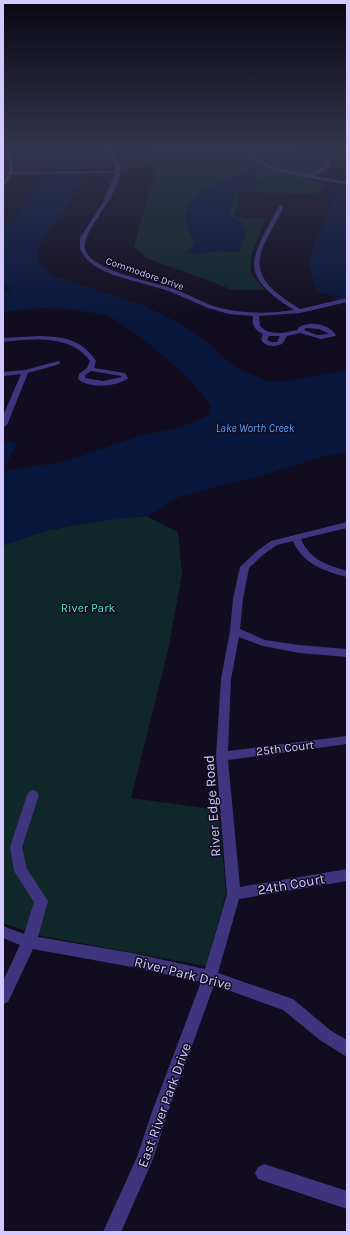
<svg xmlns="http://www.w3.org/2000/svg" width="350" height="1235" font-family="Karla,sans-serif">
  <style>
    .green { fill: #0f2729 }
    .water { fill: #08163c }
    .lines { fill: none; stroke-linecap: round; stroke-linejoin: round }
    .minor { fill: #3f357f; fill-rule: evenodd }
    .labels { text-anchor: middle; stroke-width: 3; stroke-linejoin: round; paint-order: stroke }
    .far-street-label { font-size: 10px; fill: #d4c9ff; stroke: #110c1f }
    .far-water-label { font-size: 11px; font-style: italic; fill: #57a2ff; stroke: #110c1f }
    .park-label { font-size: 12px; fill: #53e1ca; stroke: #110c1f }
    .street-label { font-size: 12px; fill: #d4c9ff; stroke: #110c1f }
    .near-street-label { font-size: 14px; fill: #d4c9ff; stroke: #110c1f }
  </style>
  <rect width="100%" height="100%" fill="#110c1f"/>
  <path class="green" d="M145 146H297L296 150 281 160 274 162 273 163 297 164 298 154 301 152 325 161 326 163 305 179 322 183 324 186 318 195 240 191 234 217 265 219 251 256V274L265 290H232L205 279 148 259 134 247 155 174Z
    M140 513 178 532 182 574 169 646 131 798 219 810 226 893 206 966 42 936 3 923V539Z"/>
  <path class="water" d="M36 146H72L86 160C79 172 67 171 55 169L47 161 43 153Z
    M297 146H304L302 151 299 154 300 159 299 163 297 164 271 163C282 159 286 159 296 150Z
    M259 166H261L258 169 257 178 262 182C254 189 242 187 234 194L232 208 229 215 243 223V228L247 231 239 252C230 252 220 251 211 252 201 254 195 257 187 251L192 248 195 243C190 235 182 221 186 211 194 190 223 181 242 173 248 170 252 167 259 166Z
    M64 175 80 177 83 181 71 200 39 245 38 260 51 275 147 307 185 326 205 340 224 358 237 368 267 381 282 382 347 370V452L318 458 260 476 218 486 179 497 148 516 101 521 48 530 3 546V471L66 461 142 435 178 428 208 416 211 405 186 376 168 360 136 334 107 315 68 309 44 308 3 312V291L12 289 3 283V226L16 218 35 188 49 178Z
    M347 187V304L330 295 319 293 315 289 309 261 317 237 330 212 329 195 333 189Z
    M9 441 17 444 3 470V442Z"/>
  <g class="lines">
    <path class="minor" d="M105 146H109C113 151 118 157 120 164 126 191 81 229 85 249 90 271 155 282 174 289 193 296 209 307 230 310 251 314 273 313 294 310 235 273 252 258 279 206L283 205C282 212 276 221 273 227 269 235 263 244 261 253 253 281 280 296 300 309L347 298V302L300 313 259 316 260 326C269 336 285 333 297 330L298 328C309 320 329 324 336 335L335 336 321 339 300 333 287 336 282 344C274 347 266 347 261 340L263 334C254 330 252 325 253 316L229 314 208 308 169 291 113 275 98 268 87 260 80 249V238L103 202 115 173 12 174 8 182 3 186C3 179 10 174 10 165 10 158 3 154 3 148L12 158 13 172 116 171 114 160ZM306 328 319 329 329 334 317 335 304 330ZM269 336H280L277 342H271L267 340Z
      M245 146H249C256 167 290 171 310 175L326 165 327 163 311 152 314 151 328 159 331 163 330 167 314 176 347 182V184C325 181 261 172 248 155 246 153 246 149 245 146Z
      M39 336C65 337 81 339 96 361L94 368 125 373 128 378C117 387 89 389 78 379L79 374 87 368 90 361C71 334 32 339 3 342V338ZM91 371 121 376 122 377 103 381 85 378V375Z
      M58 361 60 362V364L28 373 7 425 3 427V416L21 374 3 376V372L25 370Z
      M347 522V528L301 539C311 561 326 564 347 571V577C324 571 303 564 293 541L277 545 264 554 249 568 243 599 240 629 265 640 299 645 347 649V657L299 653 263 646 239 637 231 679 228 751 347 736V744L228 760 240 887 347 869V881L239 899 218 973 293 999 330 1030 347 1040V1057L320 1040 283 1010 214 985 168 1112 153 1159 121 1232H103L137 1157 152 1112 201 982 132 967 33 949 8 1002 3 1004V981L20 945 3 938V926L24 934 34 902 14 871 10 847 27 795 29 792 33 790 37 792 39 795 22 847 27 869 48 901 38 937 132 953 205 969 227 894 216 756 221 679 230 631 233 599 240 567 258 550 271 541Z
      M264 1164 347 1191V1209L258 1179 255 1173 258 1167Z"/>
  </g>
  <linearGradient id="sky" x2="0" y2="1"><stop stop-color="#090711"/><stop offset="0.46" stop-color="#32344d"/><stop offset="1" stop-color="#32344d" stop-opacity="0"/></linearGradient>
  <rect width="350" height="319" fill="url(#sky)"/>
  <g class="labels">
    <g class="far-street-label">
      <text transform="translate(145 273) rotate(19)" y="4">Commodore Drive</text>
    </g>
    <g class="far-water-label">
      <text x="255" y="432">Lake Worth Creek</text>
    </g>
    <g class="park-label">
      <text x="88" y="612">River Park</text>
    </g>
    <g class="street-label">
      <text transform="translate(285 748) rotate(-7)" y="4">25th Court</text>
    </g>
    <g class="near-street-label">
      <text transform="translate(212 806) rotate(-94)" y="5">River Edge Road</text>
      <text transform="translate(291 884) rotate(-10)" y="5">24th Court</text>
      <text transform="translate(183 973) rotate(14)" y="5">River Park Drive</text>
      <text transform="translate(164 1105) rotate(-70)" y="5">East River Park Drive</text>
    </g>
  </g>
  <rect width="350" height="1235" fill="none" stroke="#d4c9ff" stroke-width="8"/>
</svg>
